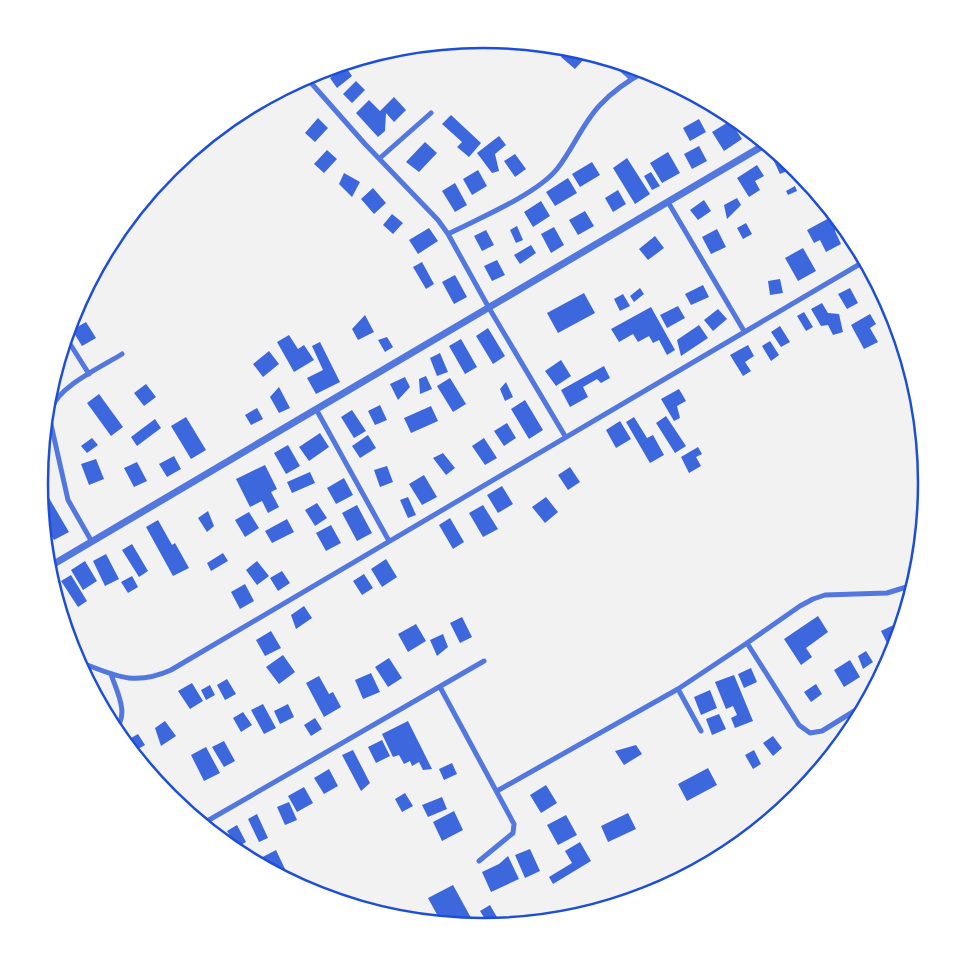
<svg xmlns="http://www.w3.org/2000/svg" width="965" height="965" font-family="'PT Sans Narrow',sans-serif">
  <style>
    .building { fill: #3d67dc }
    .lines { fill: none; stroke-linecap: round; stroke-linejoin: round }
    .minor { stroke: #5277de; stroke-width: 5 }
    .tertiary { stroke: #5277de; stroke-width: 7 }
    .rim { fill: none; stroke: #1d4ed8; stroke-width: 2.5 }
  </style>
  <rect width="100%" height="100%" fill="#f2f2f2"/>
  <path class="building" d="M542 45 559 46 553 52 548 47 543 52 539 48Z
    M569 47 584 59 575 69 561 57Z
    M335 66 324 74 321 70Z
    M345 66 352 76 337 88 330 78Z
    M356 81 365 90 352 103 343 94Z
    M394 97 406 110 394 122 386 113 385 131 378 137 356 113 369 100 380 111Z
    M451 115 481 143 469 157 457 147 462 142 442 124Z
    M318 118 328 128 315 142 305 133Z
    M699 119 706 132 690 141 683 128Z
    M730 121 742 139 724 151 712 132Z
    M499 136 506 145 495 154 499 171 492 173 477 153Z
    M425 142 437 153 419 172 406 162Z
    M699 146 707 161 692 169 684 154Z
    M327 150 337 159 324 173 314 164Z
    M668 152 680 173 662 183 650 163Z
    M515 154 526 169 515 177 504 161Z
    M779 154 789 163 792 169 780 174 772 157Z
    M627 158 650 194 635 204 613 168Z
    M592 162 600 175 580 187 572 174Z
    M757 165 764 176 755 181 760 190 749 197 737 178Z
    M478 170 487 186 472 195 463 179Z
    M651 172 660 186 652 190 644 176Z
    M344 173 360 182 352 197 339 184Z
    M568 178 577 193 555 206 546 192Z
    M455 183 467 205 455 212 442 191Z
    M795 186 797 191 788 195 786 191Z
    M373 188 386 203 374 214 361 199Z
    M618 190 626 204 613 212 605 198Z
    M737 198 741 205 727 219 724 205Z
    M704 200 711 211 698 220 690 210Z
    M541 201 550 216 533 227 524 212Z
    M585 211 594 226 578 235 569 220Z
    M392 214 403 223 393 234 383 225Z
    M831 217 837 228 835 231 841 244 826 252 820 240 814 243 807 230Z
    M746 223 752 234 743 239 737 228Z
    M517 226 523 240 516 243 510 230Z
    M554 227 564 245 551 253 541 234Z
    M429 228 438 241 418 254 409 240Z
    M717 229 726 247 711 254 702 237Z
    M486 230 494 245 482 251 474 236Z
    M655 236 664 248 648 260 639 249Z
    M531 245 536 253 520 264 514 255Z
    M803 248 816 271 798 281 785 258Z
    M497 260 505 275 492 281 484 266Z
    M422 262 434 284 426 289 413 267Z
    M455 275 467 297 454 304 442 282Z
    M780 279 783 293 770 295 768 281Z
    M703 285 709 297 691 305 685 294Z
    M640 288 644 294 634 302 630 296Z
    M850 288 858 303 847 309 838 294Z
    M584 293 595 313 558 333 547 313Z
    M623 294 630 306 620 311 614 299Z
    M822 303 828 313 839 314 843 332 833 335 828 325 821 326 811 309Z
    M678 306 685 318 667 328 660 315Z
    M651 307 675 350 667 355 659 340 653 343 649 336 638 342 633 334 619 342 611 329Z
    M718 309 727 319 713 331 704 320Z
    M804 312 813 327 806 331 797 316Z
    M870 314 876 324 870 328 878 342 864 349 851 325Z
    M365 315 374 332 358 340 352 329Z
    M86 322 96 338 82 346 72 330Z
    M699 325 708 338 681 356 677 340Z
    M780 326 790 342 781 347 771 332Z
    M488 328 505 356 493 364 476 336Z
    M289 335 298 349 304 345 314 360 294 372 277 342Z
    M387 337 393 347 385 352 378 340Z
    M461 339 477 367 465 374 449 346Z
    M770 341 779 355 771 361 762 346Z
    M320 342 340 382 316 394 307 378 323 370 312 346Z
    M748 345 754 356 745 362 751 371 743 376 730 355Z
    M269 351 279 364 263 377 253 364Z
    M440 353 448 372 437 376 430 358Z
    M561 360 571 376 556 386 545 371Z
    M604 366 610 378 601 383 597 379 583 387 588 397 570 407 561 390Z
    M426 376 432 389 420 394 419 379Z
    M405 377 410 387 398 400 390 384Z
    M450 378 466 404 453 412 437 386Z
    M506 382 513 397 505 401 500 389Z
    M146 384 156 397 144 406 134 393Z
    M279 387 290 408 279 413 270 397Z
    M679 389 686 401 677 406 680 418 674 421 661 399Z
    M99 394 123 427 111 436 87 403Z
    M525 400 543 430 529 439 511 409Z
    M380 405 387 420 375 425 368 411Z
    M431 406 438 421 411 433 404 418Z
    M257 408 263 419 251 425 245 415Z
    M352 410 366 431 354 438 341 417Z
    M666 416 686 446 675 453 656 423Z
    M186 417 206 450 191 459 171 426Z
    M634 417 647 438 653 435 664 455 650 463 626 422Z
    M155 419 161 428 137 446 131 437Z
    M620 421 631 439 616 448 606 430Z
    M507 423 516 438 504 446 494 431Z
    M320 433 329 447 309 461 299 447Z
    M368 435 376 448 360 458 352 446Z
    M92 438 98 445 87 453 81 446Z
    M484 438 497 458 485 465 472 446Z
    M288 445 300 466 286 474 274 453Z
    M698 447 702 454 696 457 701 466 689 473 681 457Z
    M443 453 455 468 446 475 433 458Z
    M174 456 181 469 167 477 159 464Z
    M96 459 104 479 89 485 81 464Z
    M137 462 147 481 134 487 124 468Z
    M265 465 277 489 271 492 279 507 268 513 262 501 250 507 236 479Z
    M387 466 393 482 380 487 374 470Z
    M570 467 580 482 568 490 558 475Z
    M310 472 315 483 292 493 287 482Z
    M424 475 437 497 422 505 409 484Z
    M344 478 353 495 336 504 327 488Z
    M502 486 513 504 498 513 487 495Z
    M408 497 416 515 408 518 400 500Z
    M546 497 558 512 545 523 532 507Z
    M49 498 69 532 54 540 43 521 41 503Z
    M317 503 327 518 315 526 305 510Z
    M357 505 372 533 357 541 342 513Z
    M483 505 498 529 483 537 469 513Z
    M208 511 214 526 207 532 198 518Z
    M249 512 259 528 245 537 235 520Z
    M450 518 464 542 453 549 439 525Z
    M287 519 294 532 272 543 265 531Z
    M158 520 172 545 175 543 189 568 173 576 146 527Z
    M331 525 341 543 326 551 316 533Z
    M132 544 148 571 139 577 122 550Z
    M223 553 228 561 211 571 207 563Z
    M106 554 119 579 105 586 93 561Z
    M386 559 397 577 382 587 371 569Z
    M85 561 97 581 83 590 71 570Z
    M257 561 269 576 257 585 246 570Z
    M282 571 290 583 278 591 270 578Z
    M364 574 373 588 362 595 353 581Z
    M71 575 87 601 78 607 61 581Z
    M132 576 138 587 128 593 121 582Z
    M245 584 254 601 240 609 231 592Z
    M304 606 312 618 296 629 291 615Z
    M62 616 71 619 67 633 62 617Z
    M818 616 828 632 806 648 812 657 801 665 784 639Z
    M462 617 472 637 460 643 450 623Z
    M902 621 892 653 881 631Z
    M416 624 426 641 408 652 398 634Z
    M271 631 281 648 265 656 256 640Z
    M443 634 448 647 437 656 430 640Z
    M866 651 873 662 863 669 858 656Z
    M283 655 295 672 279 684 266 667Z
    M389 658 402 678 388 687 375 667Z
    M850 660 860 677 844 687 834 670Z
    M751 668 757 682 744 688 738 674Z
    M371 673 380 692 363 699 355 680Z
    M734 675 753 721 735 728 731 718 737 715 733 706 726 709 715 682Z
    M319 676 329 694 333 692 341 707 324 717 306 683Z
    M227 679 236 694 225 700 217 685Z
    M97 683 107 703 102 708 91 687Z
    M192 683 203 701 190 709 178 691Z
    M816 684 822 694 811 702 804 692Z
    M210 685 215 695 206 700 201 690Z
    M710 690 717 708 701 715 694 697Z
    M263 704 276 728 264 734 251 710Z
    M288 704 294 717 280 724 274 711Z
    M243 712 252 725 241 732 233 718Z
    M719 714 726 729 712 735 706 719Z
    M315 718 322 729 311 736 304 725Z
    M165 721 176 736 161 746 155 728Z
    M408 721 432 769 423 770 419 762 412 766 410 761 404 764 399 755 393 757 382 734Z
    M138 734 145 745 133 752 124 742Z
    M773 736 782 748 773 756 763 743Z
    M382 740 390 756 376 763 368 747Z
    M224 741 235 761 224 767 212 747Z
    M636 745 642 754 624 765 615 751Z
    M206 747 220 773 204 781 191 755Z
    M353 750 370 783 361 791 342 755Z
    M754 750 761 764 753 769 745 755Z
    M452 763 457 774 444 780 439 769Z
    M708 768 717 785 687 801 678 784Z
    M329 769 338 786 324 794 314 778Z
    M546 785 557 803 541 813 530 795Z
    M304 787 313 803 297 812 288 796Z
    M405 793 413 806 402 812 395 799Z
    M442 797 447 809 428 817 422 805Z
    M289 802 297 820 285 825 277 807Z
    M454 811 463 830 442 841 433 822Z
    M628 813 636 829 608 842 601 826Z
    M257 814 268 838 259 842 248 819Z
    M566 815 577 835 558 845 547 825Z
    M237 825 246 842 237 847 227 831Z
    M580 842 591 861 553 884 549 877 572 863 565 851Z
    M530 849 540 871 525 878 515 855Z
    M276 850 285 869 277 874 255 861Z
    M508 856 519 879 491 892 482 872 499 864Z
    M453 885 475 925 441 922 428 898Z
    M490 905 498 919 488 924 480 911Z"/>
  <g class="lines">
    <path class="minor" d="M611 60 632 79
      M305 76 365 144 438 220 448 234 489 308 565 436
      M380 158 431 113
      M668 202 744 331
      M448 234C478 219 537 194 557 169 573 149 582 124 600 105 613 91 629 80 646 71
      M862 262 888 314
      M65 336 89 374
      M316 409 389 541
      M92 542 68 500 50 420C50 416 51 412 52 408 59 386 103 366 122 354
      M747 643 799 725 810 733 822 731 864 705
      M77 661C114 675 133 687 171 670L865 261
      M111 674C116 690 131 716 114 730
      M440 687 514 824 513 833 479 861
      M678 689 701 731
      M497 791 678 689 747 643 800 606 813 599 825 595 887 593 913 585
      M202 824 484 661"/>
    <path class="tertiary" d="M47 568 766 144"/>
  </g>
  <path d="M0 0H965V965H0ZM48 483a435 435 0 1 1 870 0a435 435 0 1 1-870 0Z" fill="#fff" fill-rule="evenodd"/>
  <path class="rim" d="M48 483a435 435 0 1 1 870 0a435 435 0 1 1-870 0Z"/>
</svg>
